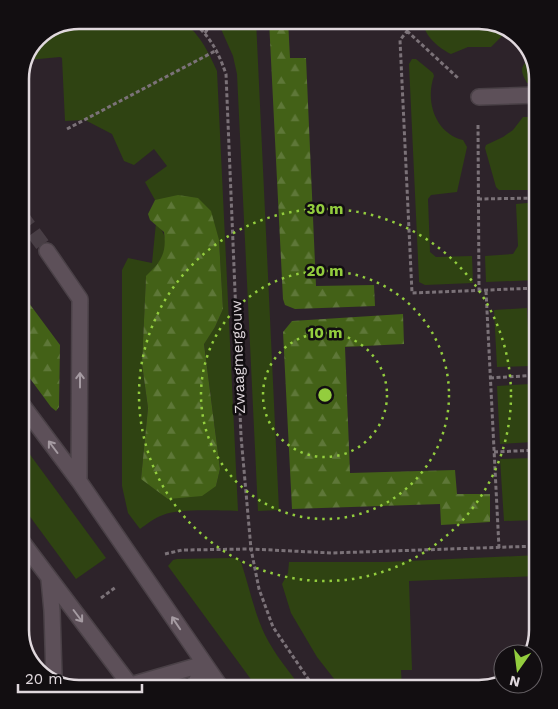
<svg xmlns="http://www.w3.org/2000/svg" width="558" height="709" font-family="'Work Sans',sans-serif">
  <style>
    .green { fill: #2f4312 }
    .forest { fill: url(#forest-firs) }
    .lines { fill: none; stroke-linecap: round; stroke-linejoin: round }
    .minor-tunnel { stroke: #483e45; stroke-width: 15; stroke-dasharray: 15 8; stroke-linecap: butt }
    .minor-casing { stroke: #4a4147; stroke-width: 18 }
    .path { stroke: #7b7278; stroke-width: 3; stroke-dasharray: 4 2.5; stroke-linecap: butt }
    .minor { stroke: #5d5059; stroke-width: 15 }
    .oneway { stroke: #a59ba2 }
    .ring { fill: none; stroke: #93cd3e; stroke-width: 2.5; stroke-dasharray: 2.5 5 }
    .labels { text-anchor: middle; stroke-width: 5; stroke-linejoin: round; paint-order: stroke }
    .street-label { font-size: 15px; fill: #e0d8dd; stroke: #120e11 }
    .rim { fill: none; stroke: #e0d8dd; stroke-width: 2.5 }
    .centre { fill: #93cd3e; stroke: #120e11; stroke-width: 2.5 }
    .ring-label { font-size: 15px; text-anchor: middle; font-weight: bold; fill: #93cd3e; stroke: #120e11; stroke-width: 5; stroke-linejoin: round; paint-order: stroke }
  </style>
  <defs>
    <pattern id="forest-firs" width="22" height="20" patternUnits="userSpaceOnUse" patternTransform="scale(1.25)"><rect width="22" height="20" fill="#436117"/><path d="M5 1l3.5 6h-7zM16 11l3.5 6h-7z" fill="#5e7738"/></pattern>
  </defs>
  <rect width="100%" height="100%" fill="#2d232a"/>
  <path class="green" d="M79 20H180C199 32 208 51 217 71L238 511C218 511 182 508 163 515 154 518 147 524 140 529L128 513 122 486V270L128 258 152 263 156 223C175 243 163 260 146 277L142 364 148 408 141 479 216 486 220 469 204 343 215 327 223 309 219 240 155 200 145 182 167 166 154 149 134 165 124 161 112 134 85 120 65 121 62 58 60 57 28 60 40 35Z
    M224 20H256L279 510 258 511 237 74 233 56 221 29Z
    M487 23 505 33 491 47H468L451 54C442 50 428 39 425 29L429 26 436 25Z
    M531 56 538 79V84L527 83C519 69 521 67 531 56Z
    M412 59H416L433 73 434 76C425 101 435 133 463 140L467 147 457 192 431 195 428 199 430 252 436 257 472 256 473 283 425 285 419 282V280L409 64Z
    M523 117H538V190H499L496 187 485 148 486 145 503 137 513 130Z
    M538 202V280L486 282 485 256 513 254 518 246 516 204Z
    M527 308 530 366 497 367 494 310Z
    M530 384 533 442 500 444 497 386Z
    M20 441 106 558 76 579 20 503Z
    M534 458 537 520 504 521 500 459Z
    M538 555V576L409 581 412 670H401L402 689H342L317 657 291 613 282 584 288 573 289 562H386Z
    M232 558 238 559 241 562C249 586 254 612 265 635 275 655 289 671 302 689H258L168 566 173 560 177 559Z"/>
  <path class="forest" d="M269 20H288L290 58H306L316 286 374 285 375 306 295 309 285 305 283 299Z
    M178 195 198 198 211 211 219 240 223 309 215 327 204 344 220 469 216 486 202 496 168 499 141 479 148 408 142 364 146 276C161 262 167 253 164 232L150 220 148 214 155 200Z
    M20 291 60 345 59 407 56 411 51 407 20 365Z
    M403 314 404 344 345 347 350 473 455 470 457 494H490V522L441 525 440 504 292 509 283 332 292 321Z"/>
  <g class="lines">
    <path class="minor-tunnel" d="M20 214 47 251"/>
    <g class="minor-casing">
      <path id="minor" d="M479 97 538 95
        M47 251 80 299 79 481
        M20 402 79 481 222 689
        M20 539 133 689
        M49 579 52 611 54 677
        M126 689 131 685 204 664
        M193 689 204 664"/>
    </g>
    <path class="path" d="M191 20C211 38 217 49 226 74L241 436 251 549 259 589 273 627 315 689
      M416 20 400 40 412 293 538 288
      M407 31 458 78
      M205 33 214 20
      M478 125 479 290
      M67 129 217 50
      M478 199 538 198
      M535 288 538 340
      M486 291 499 548
      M490 378 538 375
      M494 452 538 450
      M165 554 182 550 251 549 332 553 538 546
      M101 598 116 587"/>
    <use href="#minor" class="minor"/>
  </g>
  <defs><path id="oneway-shaft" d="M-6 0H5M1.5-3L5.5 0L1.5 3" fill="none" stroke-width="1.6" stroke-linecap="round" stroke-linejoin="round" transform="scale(1.25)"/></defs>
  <g class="oneway">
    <use href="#oneway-shaft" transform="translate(80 380) rotate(-90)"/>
    <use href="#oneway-shaft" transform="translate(53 447) rotate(-127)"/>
    <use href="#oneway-shaft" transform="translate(78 616) rotate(53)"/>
    <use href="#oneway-shaft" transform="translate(176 623) rotate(-124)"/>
  </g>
  <g class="ring">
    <circle cx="325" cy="395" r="62"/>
    <circle cx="325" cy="395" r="124"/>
    <circle cx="325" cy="395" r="186"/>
  </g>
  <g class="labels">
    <g class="street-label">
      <text transform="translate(238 357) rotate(-92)" y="5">Zwaagmergouw</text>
    </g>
  </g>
  <path d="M0 0H558V709H0ZM79 29H479A50 50 0 0 1 529 79V630A50 50 0 0 1 479 680H79A50 50 0 0 1 29 630V79A50 50 0 0 1 79 29Z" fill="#120e11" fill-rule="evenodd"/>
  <path class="rim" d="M79 29H479A50 50 0 0 1 529 79V630A50 50 0 0 1 479 680H79A50 50 0 0 1 29 630V79A50 50 0 0 1 79 29Z"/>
  <circle cx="325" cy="395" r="8" class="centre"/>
  <g class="ring-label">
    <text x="325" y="214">30 m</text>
    <text x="325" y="276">20 m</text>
    <text x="325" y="338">10 m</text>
  </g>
  <g transform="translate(518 669) rotate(194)"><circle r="24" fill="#120e11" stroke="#645f63"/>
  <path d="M0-4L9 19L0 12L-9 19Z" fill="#93cd3e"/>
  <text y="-8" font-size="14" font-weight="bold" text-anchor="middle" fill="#e0d8dd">N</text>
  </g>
  <path d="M18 684v8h124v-8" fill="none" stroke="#e0d8dd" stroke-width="2.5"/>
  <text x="25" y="684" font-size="15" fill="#e0d8dd" stroke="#120e11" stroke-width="4" paint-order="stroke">20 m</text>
</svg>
